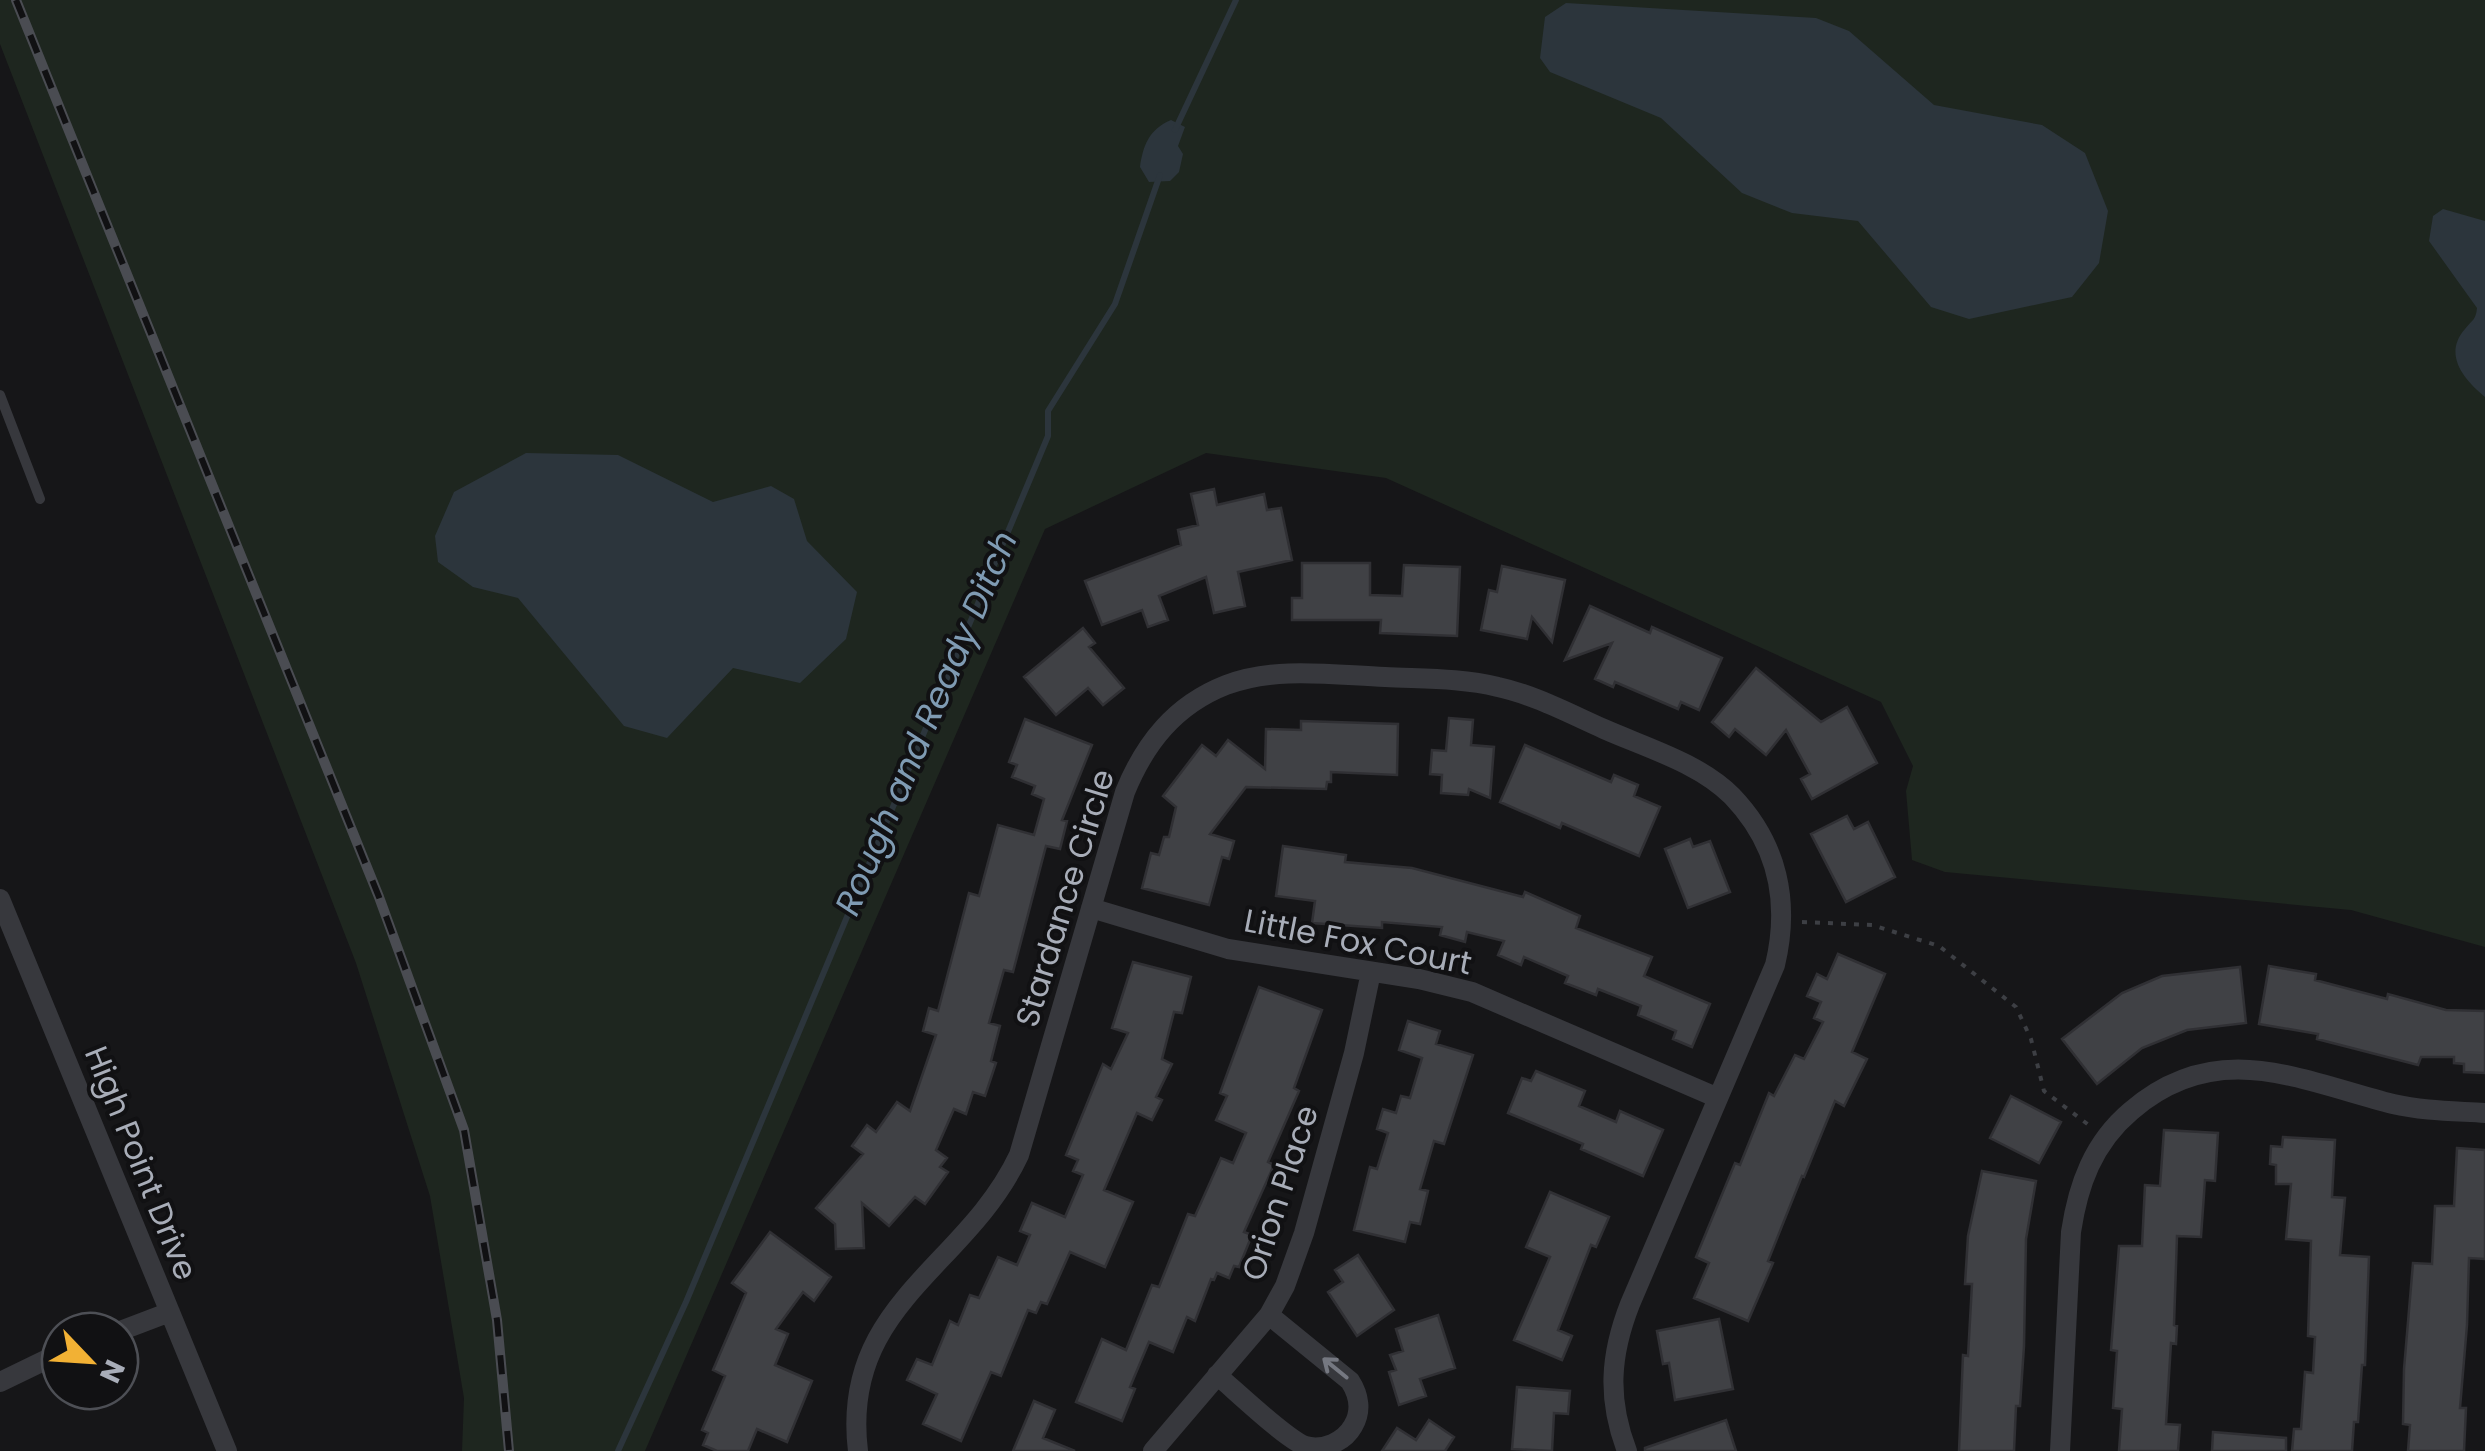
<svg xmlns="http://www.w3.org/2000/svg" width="2485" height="1451" font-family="Poppins,sans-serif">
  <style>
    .green { fill: #1e261f }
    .water { fill: #2c353c }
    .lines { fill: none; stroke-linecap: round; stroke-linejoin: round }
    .stream { stroke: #2c353c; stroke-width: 6 }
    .building { fill: #404145; stroke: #303034; stroke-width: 2.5 }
    .path { stroke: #3d3f44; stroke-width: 4; stroke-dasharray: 5 8; stroke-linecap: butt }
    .service { stroke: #37383d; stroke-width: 10 }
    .minor { stroke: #37383d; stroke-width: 20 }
    .rail-casing { stroke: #4a4c52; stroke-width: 10 }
    .rail { stroke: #111113; stroke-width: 6; stroke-dasharray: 19; stroke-linecap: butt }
    .oneway { stroke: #757881 }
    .labels { text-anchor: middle; stroke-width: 8; stroke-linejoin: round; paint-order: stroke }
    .street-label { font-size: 32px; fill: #a8adb8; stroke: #111113 }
    .water-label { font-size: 35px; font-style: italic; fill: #7f9bb3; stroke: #111113 }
  </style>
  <rect width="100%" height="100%" fill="#161618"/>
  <path class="green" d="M0 0H2485V947L2351 910 1945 872 1912 860 1906 791 1913 766 1881 702 1386 478 1206 453 1045 529 645 1451H462L464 1398 430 1196 356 963 0 44Z"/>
  <path class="water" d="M1566 3 1816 18 1849 31 1934 105 2042 125 2085 153 2108 211 2099 263 2072 297 1969 319 1931 307 1858 221 1792 213 1742 193 1661 118 1550 72 1540 58 1545 17Z
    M1171 120 1185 127 1178 146 1183 154 1179 172 1170 181 1149 182 1140 167C1143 146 1149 129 1171 120Z
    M2443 209 2485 221V397C2463 379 2443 354 2465 329 2472 320 2476 320 2477 308L2429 241 2433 216Z
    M526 453 618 455 713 502 771 486 794 499 807 541 857 592 846 639 800 683 733 668 667 738 624 726 518 598 473 587 438 562 435 536 454 492Z"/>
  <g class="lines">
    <path class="stream" d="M1175 130 1236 0
      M618 1451 686 1302 1048 436V411L1115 304 1160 175"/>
  </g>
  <path class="building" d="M1214 489 1217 505 1264 494 1267 510 1281 508 1292 560 1238 572 1245 606 1214 613 1206 577 1159 596 1168 620 1148 627 1142 610 1102 625 1085 581 1181 545 1178 530 1198 525 1191 494Z
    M1302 563H1370V595L1402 596 1404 565 1460 567 1457 636 1380 633 1381 620H1292V598H1302Z
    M1502 566 1565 580 1552 642 1532 617 1527 639 1481 630 1489 590 1497 592Z
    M1590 606 1650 633 1652 627 1722 658 1699 710 1681 702 1678 709 1615 682 1613 687 1595 679 1612 643 1565 660Z
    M1083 628 1095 643 1089 647 1124 688 1103 705 1088 688 1056 715 1024 677Z
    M1756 668 1821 722 1847 707 1877 763 1812 799 1801 779 1810 774 1786 730 1766 755 1735 729 1729 737 1712 722Z
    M1449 718 1473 720 1471 745 1494 747 1490 798 1469 789 1468 795 1441 793 1442 775 1430 774 1432 750 1446 751Z
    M1025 719 1092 745 1062 820 1067 821 1060 849 1046 846 1013 972 1004 970 989 1023 1000 1026 991 1061 996 1063 985 1096 973 1092 966 1114 954 1109 936 1150 947 1158 940 1167 948 1172 925 1204 915 1197 889 1226 862 1203 864 1248 836 1249 835 1224 816 1208 863 1154 852 1146 867 1125 876 1132 897 1102 910 1111 936 1035 923 1031 929 1008 938 1011 969 893 979 896 998 825 1034 835 1044 799 1032 794 1035 786 1012 777 1017 765 1009 762Z
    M1301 721 1398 724 1397 775 1331 772V782H1327L1326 789 1246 787 1210 834 1234 841 1229 859 1222 857 1209 905 1142 888 1151 853 1159 855 1164 837H1169L1176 807 1163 796 1202 745 1216 756 1228 740 1265 769 1266 729 1301 730Z
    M1525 745 1611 782 1614 775 1638 785 1634 796 1660 807 1639 856 1562 823 1560 828 1500 802Z
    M1847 816 1854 829 1868 822 1895 877 1846 902 1811 834Z
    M1690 839 1693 847 1710 841 1730 892 1688 908 1665 849Z
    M1283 846 1346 855 1345 862 1412 868 1523 897 1525 892 1580 916 1576 928 1652 957 1644 976 1710 1004 1692 1047 1673 1039 1676 1031 1638 1015 1641 1006 1598 989 1596 995 1565 983 1568 976 1524 957 1521 965 1498 955 1504 941 1467 932 1465 942 1440 935 1442 927 1382 922V928L1312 923 1315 901 1276 896Z
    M1838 954 1885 974 1852 1052 1867 1059 1844 1106 1835 1101 1804 1177 1802 1176 1768 1261 1773 1263 1748 1321 1694 1298 1709 1263 1696 1257 1735 1163 1740 1165 1769 1093 1774 1096 1795 1055 1804 1059 1823 1022 1814 1018 1821 1002 1807 996 1817 974 1827 979Z
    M1133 962 1191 977 1182 1013 1174 1012 1162 1059 1172 1064 1156 1097 1162 1100 1152 1120 1137 1113 1104 1190 1133 1202 1105 1267 1070 1252 1047 1304 1041 1302 1036 1313 1028 1310 1001 1376 991 1372 961 1441 923 1424 937 1394 907 1380 917 1359 932 1365 950 1321 958 1325 970 1295 979 1298 998 1257 1017 1265 1030 1235 1020 1231 1032 1203 1065 1217 1083 1175 1073 1171 1078 1160 1066 1155 1103 1064 1111 1069 1128 1033 1112 1028Z
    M2269 966 2316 974 2315 980 2387 999 2388 994 2446 1010 2485 1011V1073L2464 1072V1064L2454 1063V1057H2421L2418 1065 2317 1039 2318 1034 2259 1024Z
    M2240 967 2246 1023 2187 1030 2142 1048 2097 1084 2062 1039 2122 993 2162 976Z
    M1259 987 1322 1010 1294 1088 1299 1091 1268 1162 1274 1165 1244 1232 1252 1235 1239 1267 1234 1266 1229 1278 1217 1273 1214 1280 1211 1279 1195 1321 1187 1317 1173 1352 1149 1342 1130 1387 1135 1389 1122 1421 1076 1402 1102 1339 1126 1350 1152 1285 1159 1287 1188 1214 1195 1216 1221 1158 1233 1163 1246 1133 1216 1120 1227 1096 1220 1093Z
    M1408 1021 1440 1031 1436 1044 1473 1055 1444 1144 1434 1141 1420 1189 1428 1191 1420 1224 1410 1222 1405 1242 1354 1230 1370 1167 1377 1169 1388 1133 1377 1129 1383 1109 1396 1113 1401 1096 1410 1098 1422 1058 1399 1050Z
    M1536 1071 1585 1091 1579 1106 1616 1122 1620 1111 1663 1130 1643 1176 1581 1149 1583 1144 1508 1113 1522 1078 1531 1081Z
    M2011 1096 2061 1122 2039 1163 1990 1138Z
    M2164 1130 2218 1133 2215 1181 2205 1180 2201 1237 2177 1236 2174 1325 2177 1326 2176 1344 2171 1343 2166 1424 2180 1425 2178 1451H2119L2122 1409 2113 1408 2117 1351 2111 1350 2119 1246H2142L2145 1185 2160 1186Z
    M2283 1137 2335 1140 2332 1197 2345 1198 2340 1255 2369 1257 2365 1365H2362L2358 1422H2354L2352 1451H2292L2294 1429H2301L2305 1372 2313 1373 2315 1337 2308 1336 2311 1241 2286 1239 2291 1184H2276V1165L2270 1164 2271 1146 2282 1147Z
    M2457 1148 2485 1150V1259L2469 1258 2467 1325 2460 1408H2466L2464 1451H2408L2410 1425 2403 1424 2404 1369 2413 1263 2432 1264 2435 1206H2454Z
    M1982 1171 2036 1181 2026 1239 2024 1346 2020 1406H2016L2014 1451H1959L1963 1355 1968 1356 1972 1284H1965L1968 1236Z
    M1550 1192 1609 1217 1596 1247 1591 1245 1558 1330 1572 1336 1562 1360 1514 1340 1550 1257 1526 1247Z
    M770 1232 831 1277 814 1301 803 1292 776 1329 788 1334 775 1365 812 1381 787 1442 757 1429 748 1451H717L703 1445 708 1433 702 1430 725 1376 713 1370 746 1293 732 1283Z
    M1358 1255 1394 1310 1357 1336 1328 1292 1343 1282 1335 1270Z
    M1438 1315 1455 1368 1420 1379 1426 1396 1399 1405 1389 1372 1396 1370 1390 1355 1403 1351 1396 1329Z
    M1719 1319 1733 1389 1675 1400 1669 1363 1663 1364 1657 1331Z
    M1517 1387 1570 1391 1568 1414 1554 1413 1552 1451 1512 1449Z
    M1034 1401 1055 1410 1043 1438 1075 1451H1013Z
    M1429 1420 1454 1437 1445 1451H1382L1397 1428 1416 1440Z
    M1726 1420 1736 1451H1645V1448Z
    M2213 1432 2286 1438V1451H2212Z"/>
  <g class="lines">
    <path class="path" d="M1802 922 1872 925 1939 946 2016 1007 2031 1039 2044 1091 2090 1126"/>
    <path class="service" d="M0 395 40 499"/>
    <path class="minor" d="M0 899 227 1451
      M1091 908 1228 949 1419 979 1472 992 1718 1098
      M120 1331 170 1312
      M1217 1375C1237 1392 1285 1438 1305 1446 1323 1451 1344 1442 1353 1426 1362 1411 1359 1395 1350 1381L1269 1315
      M0 1382 60 1353
      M858 1451C840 1304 966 1268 1019 1155L1125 792C1145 743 1175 705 1226 685 1276 666 1333 675 1385 677 1423 679 1461 678 1498 687 1535 695 1570 714 1604 729 1647 748 1699 763 1732 796 1778 844 1790 902 1775 965L1630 1304C1610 1355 1607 1399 1627 1451
      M1153 1451 1269 1315 1285 1286 1304 1233 1354 1053 1371 972
      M2060 1451 2071 1232C2078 1185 2093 1143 2131 1111 2217 1037 2299 1080 2393 1104 2423 1111 2454 1111 2485 1113"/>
    <g class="rail-casing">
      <path id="rail" d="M16 0 379 897 464 1130 497 1320 509 1451"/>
    </g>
    <use href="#rail" class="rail"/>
  </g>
  <defs><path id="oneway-shaft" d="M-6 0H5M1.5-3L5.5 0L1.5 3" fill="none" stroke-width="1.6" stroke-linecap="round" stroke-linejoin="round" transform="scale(2.5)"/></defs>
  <use class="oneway" href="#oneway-shaft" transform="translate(1335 1368) rotate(-141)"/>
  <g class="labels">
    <g class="street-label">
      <text transform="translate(1065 898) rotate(-73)" y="11">Stardance Circle</text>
      <text transform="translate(1358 942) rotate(11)" y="11">Little Fox Court</text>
      <text transform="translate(141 1163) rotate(68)" y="11">High Point Drive</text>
      <text transform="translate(1280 1193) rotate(-72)" y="11">Orion Place</text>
    </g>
    <g class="water-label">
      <text transform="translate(926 723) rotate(-67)" y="12">Rough and Ready Ditch</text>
    </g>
  </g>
  <g transform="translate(90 1361) rotate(115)"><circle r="48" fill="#111113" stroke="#4d4f55" stroke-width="2.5"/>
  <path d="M0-8L18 38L0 25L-18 38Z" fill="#f2b134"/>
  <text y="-15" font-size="28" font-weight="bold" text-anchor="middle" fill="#a8adb8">N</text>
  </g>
</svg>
